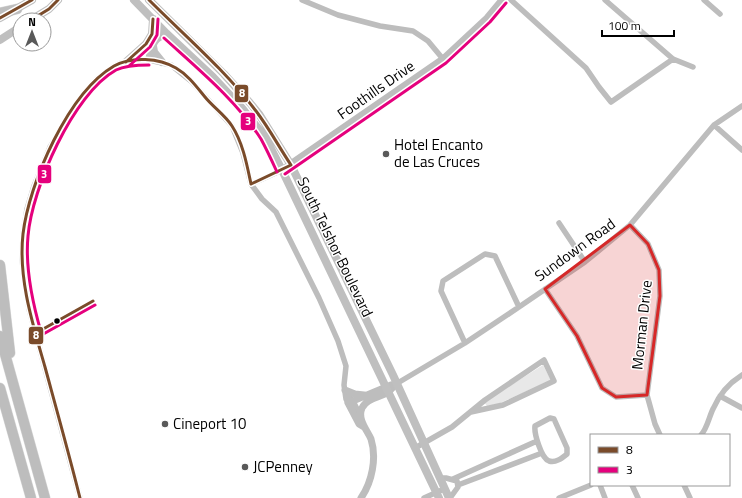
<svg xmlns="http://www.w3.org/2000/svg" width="742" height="498" font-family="'Titillium Web',sans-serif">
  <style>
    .green { fill: #e8e8e8 }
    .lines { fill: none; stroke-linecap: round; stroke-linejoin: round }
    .motorway-casing { stroke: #dbdbdb; stroke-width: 11 }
    .minor { stroke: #bdbdbd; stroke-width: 5.5 }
    .tertiary { stroke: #bdbdbd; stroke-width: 7 }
    .secondary { stroke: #bfbfbf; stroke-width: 8 }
    .motorway { stroke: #bdbdbd; stroke-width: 10 }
    .bus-1-casing { stroke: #fff; stroke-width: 6 }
    .bus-2-casing { stroke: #fff; stroke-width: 6 }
    .bus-1 { stroke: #7a4b2a; stroke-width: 3 }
    .bus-2 { stroke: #e5007d; stroke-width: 3 }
    .marked { fill: #d62828; fill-opacity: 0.2; stroke: #d62828; stroke-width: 3; stroke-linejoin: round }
    .poi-dot { fill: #595959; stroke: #fff; stroke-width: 1.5 }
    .bus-dot { fill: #000; stroke: #fff; stroke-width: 1.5 }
    .labels { text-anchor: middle; stroke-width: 3; stroke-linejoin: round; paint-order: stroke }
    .street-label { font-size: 15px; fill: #000; stroke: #fff }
    .poi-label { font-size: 15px; fill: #000; stroke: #fff; text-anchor: start }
    .line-badge { stroke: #fff; stroke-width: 1.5 }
    .badge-label { font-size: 11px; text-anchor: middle; font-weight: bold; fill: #fff }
  </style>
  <rect width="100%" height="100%" fill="#fff"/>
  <path class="green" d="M543 365 551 380 498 404 487 406 484 402Z"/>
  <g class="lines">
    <g class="motorway-casing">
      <path id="motorway" d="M0 13 17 9
        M0 265 10 353
        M0 336 45 498
        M0 388 31 498"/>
    </g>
    <path class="minor" d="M302 0 338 15 380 26 413 31 428 41 443 59
      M511 0 586 68 599 87 611 102 673 59
      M605 0 673 59 693 67
      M704 0 720 14
      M714 125 742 150
      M251 184 282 170
      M559 223 585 262
      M630 225 648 244 659 270 660 296 647 395 655 424 660 435
      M545 289 577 336 602 388 616 397 647 395
      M465 343 441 291 443 281 485 254 495 256 519 307
      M396 384 465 343 519 307 585 262 630 225 714 125 742 106
      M345 390 353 401 361 417
      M720 396 742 408
      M550 418 554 419 567 448V454C562 458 556 463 549 461 541 458 534 433 535 426Z
      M701 435C707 429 709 417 713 409 719 395 729 383 742 375
      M415 448 452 427 485 400 544 360 554 381 503 405 471 412
      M440 478H446L457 481 458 487 450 498
      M453 479 537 441
      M458 485 542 453
      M600 485 605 498
      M632 485 638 498
      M684 485 690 498
      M80 498 29 309 22 260 23 235 27 209 34 186 50 147 80 99 97 79 113 67 121 63 149 60 171 65 191 81 232 126 243 153 251 184 262 199 276 212 319 298 338 341 346 366 344 385 346 399 348 403
      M424 498 444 489
      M559 498 591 485"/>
    <path class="tertiary" d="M282 170 443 59 487 18 502 0
      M345 390 355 394 364 395
      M364 427 359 424 348 403 391 385
      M361 498C372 482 377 458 371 439 367 430 357 419 362 408 367 398 380 398 388 392 391 390 394 386 396 384"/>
    <path class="secondary" d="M134 0 167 34 213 77 242 108 265 137 282 170 439 498
      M149 0 224 74 250 103 259 114 291 165 393 375 449 498
      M0 18 32 0
      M31 20 49 9 58 0
      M0 40 20 27
      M153 46 154 52 162 62
      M149 60C152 47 152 37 167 34
      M126 62 146 44 152 34 153 19"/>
    <use href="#motorway" class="motorway"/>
    <g class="bus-1-casing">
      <path id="bus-1" d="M149 0C185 36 225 70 256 111 269 128 279 147 291 165L251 184
        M0 18 32 0
        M31 20 49 9 58 0
        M126 62 146 44 152 34 153 19
        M36 333 93 301
        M80 498C69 454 57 411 45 367 33 325 18 279 23 234 29 183 68 93 114 66 132 56 159 58 176 68 188 75 196 86 205 97 213 107 225 115 232 126 243 143 247 165 251 184"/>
    </g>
    <g class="bus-2-casing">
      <path id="bus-2" d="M164 38C198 69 236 100 261 139 267 150 272 161 277 172
        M129 66 150 47 157 35 158 19
        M285 174 446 63 490 22 506 3
        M41 332C32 301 25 268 28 236 32 188 73 94 116 70 126 65 139 65 149 65
        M38 337 95 305"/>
    </g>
    <use href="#bus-1" class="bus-1"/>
    <use href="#bus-2" class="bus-2"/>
  </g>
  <path class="marked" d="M630 225 648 244 659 270 660 296 647 395 616 397 602 388 577 336 545 289Z"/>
  <g class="poi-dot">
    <circle cx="386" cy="154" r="4"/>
    <circle cx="165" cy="424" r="4"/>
    <circle cx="245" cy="467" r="4"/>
  </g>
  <circle class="bus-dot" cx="57" cy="321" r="3.5"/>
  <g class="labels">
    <g class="street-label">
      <text transform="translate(376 90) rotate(-35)" y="5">Foothills Drive</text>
      <text transform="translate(335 247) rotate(64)" y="5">South Telshor Boulevard</text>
      <text transform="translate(575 250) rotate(-36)" y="5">Sundown Road</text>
      <text transform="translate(642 325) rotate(-84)" y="5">Morman Drive</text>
    </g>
    <g class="poi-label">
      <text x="394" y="150">Hotel Encanto<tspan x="394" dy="17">de Las Cruces</tspan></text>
      <text x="173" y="429">Cineport 10</text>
      <text x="253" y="472">JCPenney</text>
    </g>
  </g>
  <g class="line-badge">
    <rect x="234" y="84" width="15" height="19" rx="4" fill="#7a4b2a"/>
    <rect x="240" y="112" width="16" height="19" rx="4" fill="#e5007d"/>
    <rect x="37" y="164" width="15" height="20" rx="4" fill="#e5007d"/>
    <rect x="28" y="326" width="16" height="19" rx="4" fill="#7a4b2a"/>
  </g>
  <g class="badge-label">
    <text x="242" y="97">8</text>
    <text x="248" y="125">3</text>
    <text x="44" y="178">3</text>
    <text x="36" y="339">8</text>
  </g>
  <rect x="590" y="434" width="140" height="52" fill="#ffffff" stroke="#999999"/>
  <rect x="598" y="447" width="20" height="6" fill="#7a4b2a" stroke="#999999"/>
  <text x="626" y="454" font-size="12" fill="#000000">8</text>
  <rect x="598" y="467" width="20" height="6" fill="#e5007d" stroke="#999999"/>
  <text x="626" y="474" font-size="12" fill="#000000">3</text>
  <g transform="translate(32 32)"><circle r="19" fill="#ffffff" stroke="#999999"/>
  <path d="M0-3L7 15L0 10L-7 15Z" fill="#595959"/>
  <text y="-6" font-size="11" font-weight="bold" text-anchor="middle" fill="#000000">N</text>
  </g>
  <path d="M602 30v6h72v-6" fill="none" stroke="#000000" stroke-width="2"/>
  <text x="608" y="30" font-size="12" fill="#000000" stroke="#ffffff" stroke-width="3" paint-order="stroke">100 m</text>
</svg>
